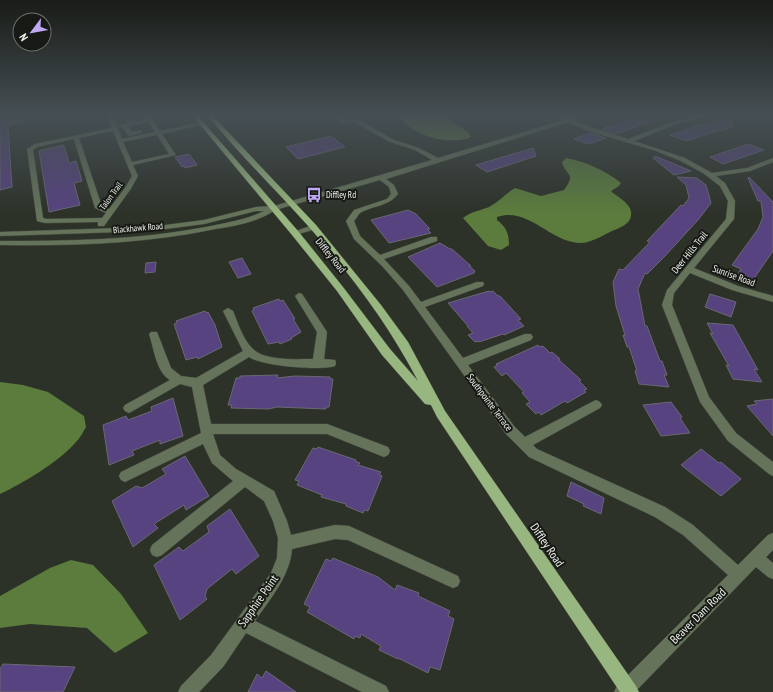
<svg xmlns="http://www.w3.org/2000/svg" width="773" height="692" font-family="'PT Sans Narrow',sans-serif">
  <style>
    .water { fill: #5b7c3d }
    .building { fill: #56437f; stroke: #6b6874 }
    .lines { fill: none; stroke-linecap: round; stroke-linejoin: round }
    .minor-casing { stroke: #484d44; stroke-width: 1 }
    .major-casing { stroke: #484d44; stroke-width: 1 }
    .minor { fill: #647359; fill-rule: evenodd }
    .major { fill: #98b67f; fill-rule: evenodd }
    .labels { text-anchor: middle; stroke-width: 4; stroke-linejoin: round; paint-order: stroke }
    .far-poi-label { font-size: 9px; fill: #eef2eb; stroke: #171915; text-anchor: start }
    .far-street-label { font-size: 9px; fill: #eef2eb; stroke: #171915 }
    .street-label { font-size: 10px; fill: #eef2eb; stroke: #171915 }
    .near-street-label { font-size: 12px; fill: #eef2eb; stroke: #171915 }
  </style>
  <rect width="100%" height="100%" fill="#2d3229"/>
  <path class="water" d="M400 116H444L468 132 471 137C452 146 409 136 400 116Z
    M566 158C585 161 606 171 621 183L619 186 611 191C618 198 636 205 630 219 627 226 616 229 610 232 602 236 590 243 581 243 551 243 528 206 497 217V220C506 227 509 233 509 245L501 250 488 246 463 218C472 211 479 211 489 207 499 202 506 193 515 188L541 196 564 190C577 172 566 177 562 162Z
    M0 382 23 385 48 392 84 416 86 427C83 432 80 438 76 442 60 461 22 484 0 494Z
    M71 560 93 565 121 594 148 633 115 653 87 628 30 624 0 628V596L50 568Z"/>
  <path class="building" d="M0 116 29 117 8 126 12 187 0 190Z
    M124 116H143L144 118 127 122Z
    M639 116 662 117 616 134 602 129Z
    M732 119 733 125 731 126 733 127 711 133 687 141 670 135 696 126Z
    M590 133 606 138 589 144 574 139Z
    M331 136 345 147 298 159 286 147Z
    M748 144 764 150 723 164 710 157Z
    M64 145 69 163 76 161 82 181 74 183 80 205 49 212 39 151Z
    M533 148 536 156 487 172 476 165Z
    M189 154 197 165 185 168 184 166 182 167 175 157Z
    M655 156 691 171 674 175 653 158Z
    M677 177 697 178 706 185 711 203 698 220 665 256 647 274 645 273 638 289 645 326H647L660 361H662L667 375H664L669 387 639 384 635 371H637L629 347H627L623 335H625L616 306 613 282 619 269 623 270 650 242 647 241 681 205 683 206 689 198 686 185Z
    M749 177 773 202V251L753 280 738 274 741 269 732 265 758 229 763 217 761 201H758L748 178Z
    M408 210 416 214 430 229H427L431 233 389 243 371 220Z
    M440 243 450 249H452L471 266H469L475 271 474 273 437 287 408 257Z
    M242 258 251 274 238 278 229 262Z
    M156 262 155 272 145 273 146 263Z
    M489 291 490 292 493 291 498 296H500L521 319 518 320 524 326 504 335 503 334 479 342 478 341 475 342 468 335 473 333 467 326H468L448 303Z
    M710 294 736 302 731 317 705 307Z
    M279 299 280 301 283 300 295 319H293L301 332 291 338 292 339 280 344 279 342 268 344 252 311 254 310 253 308Z
    M205 311 207 313 208 312 215 325 222 347 198 359 197 357 186 360 174 324 177 323 176 321Z
    M707 323 733 325 758 370 754 369 762 382 733 379 726 365 729 366 710 333 713 334Z
    M538 345 540 347 543 346 550 353 552 352 560 359H558L581 380 579 381 587 389 584 390 586 392 567 403 565 401 541 415 539 412 536 414 526 404 530 402 522 393 524 392 506 373 502 376 494 367 498 365 496 364Z
    M278 375 277 378 295 376 330 377V379H333L329 407H326V409L277 407 269 409 231 408 232 405H228L236 378H240V376Z
    M173 398 183 436 160 444V440L132 451 134 455 109 465 103 425 126 416 128 420 152 411 151 407Z
    M773 399V436L747 406 757 404 754 401Z
    M671 402 682 417 680 418 690 433 661 436 643 405Z
    M318 447 356 460 355 461 360 463 358 465 381 472 379 475 382 476 368 511 364 510 363 513 346 506V504L321 497 322 495 297 485 299 481 295 480 313 448 317 449Z
    M701 449 719 463 721 462 741 479 721 496 681 465Z
    M185 456 209 496 186 510 184 505 154 524 158 528 133 547 112 501 136 486 142 488 166 474 162 469Z
    M571 482 604 498 601 514 583 506 584 504 567 496Z
    M230 509 259 556 236 574 232 569 207 589 205 596 207 599 180 620 154 565 179 547 183 551 209 532 207 526Z
    M333 558 378 577 395 590 397 585 419 593 418 596 450 611 448 616 454 619 440 670 430 667 428 673 398 658V659L379 650 381 646 361 634 360 638 355 636 354 639 307 612 310 607 304 604 326 559 331 561Z
    M3 664 75 667 63 692H0V669Z
    M266 671 296 692H248L257 674 262 678Z"/>
  <g class="lines">
    <g class="minor-casing">
      <path id="minor" d="M107 116H112L122 139 155 132 149 122 128 126 132 132 140 130 143 132 130 136 128 135 123 127 117 126 147 119 146 116H151L160 131 202 122 205 124 162 134 176 155 133 165 138 176 130 190 104 226H98V222L45 223 37 221 27 149 35 144 112 128ZM113 131 132 176 125 188 109 209 102 207 79 138ZM157 135 169 154 132 162 123 142ZM74 139 95 208 106 213 102 218 46 219 43 218 33 150 37 147Z
        M329 116H335L345 120 357 119 394 140 419 148 438 158 564 120 557 116H564L569 118 584 116 573 120 593 128 628 139 670 123 696 116H705L674 125 634 141 685 158 712 173 747 168 773 158V162L750 171 716 176 725 183 735 201 734 219 694 268 738 286 773 296V302L732 290 690 273 674 293 672 305 709 397 736 433 773 462V476L769 474 728 441 700 402 662 305 667 290 726 219 728 201 720 186 703 173 681 161 656 151 589 131 568 122 386 179 394 185 398 194C388 207 373 205 360 213 358 215 356 219 354 221L360 236 380 255 431 237H437V241L384 259 409 286 421 302 477 282H483L484 284 483 286 425 307 463 358 525 334H531L533 337 531 340 468 365 514 426 525 437 592 402 596 400 600 402 602 405 600 408 533 445 537 449 665 507 693 525 738 565 768 535 773 533V550L766 557 773 563V579L768 577 756 567 635 692H614L617 686 728 575 683 535 655 517 529 457 506 434 403 290 383 267 354 239 346 221 354 210 387 199 391 194 389 187 380 180 275 210C258 222 235 226 215 229 144 244 72 246 0 245V241C69 241 138 240 206 227 225 223 246 220 264 211H256L204 224 150 231 0 236V232L150 227 204 220 256 207 274 206 432 160 415 150 390 142 354 122 342 123Z
        M313 225H316V229L295 235 291 233Z
        M299 293 302 294 327 332 324 359 335 360 336 363 335 366C320 371 262 366 249 357L203 385 211 424H327L388 447 390 451 388 455 384 457 327 434H213L220 455 236 469 274 491 287 521 291 535 335 525 349 526 458 576 460 581 458 586 453 588 348 540 335 539 292 549C290 576 270 599 255 621L386 686 389 692H362L246 633 223 667 199 692H178L181 686 211 655 271 573 277 558 278 538 273 521 264 501 245 487 162 555 157 557 152 555 150 550 152 545 233 481 212 463 203 444 129 480 125 482 121 480 119 476 121 472 201 433 192 387 180 384 129 413 125 411 123 408 125 405 170 380C156 372 154 348 149 334L151 332H157L171 368 181 376 196 378 243 351 223 311 228 308 233 311C238 323 243 340 253 349 265 361 297 359 313 359L317 332 295 296Z"/>
    </g>
    <g class="major-casing">
      <path id="major" d="M193 116H198L298 231 343 287 390 349 418 381C389 325 351 275 310 228 276 190 240 155 208 116H213L316 225 381 305 408 342 445 411 636 686 639 692H620L437 417 431 405 425 404 382 355 337 291 292 235Z"/>
    </g>
    <use href="#minor" class="minor"/>
    <use href="#major" class="major"/>
  </g>
  <linearGradient id="sky" x2="0" y2="1"><stop stop-color="#191c17"/><stop offset="0.54" stop-color="#464f54"/><stop offset="1" stop-color="#464f54" stop-opacity="0"/></linearGradient>
  <rect width="773" height="213" fill="url(#sky)"/>
  <defs>
    <g id="bus-bare" transform="scale(1.2)"><path d="M-5-6H5V4H4V6H2V4H-2V6H-4V4H-5ZM-3.5-4V0h7V-4ZM-3.5 1.2v1.5H-2V1.2ZM2 1.2v1.5H3.5V1.2Z" fill="#bea9f5" stroke="#171915" stroke-width="2.5" paint-order="stroke"/></g>
  </defs>
  <g fill-rule="evenodd">
    <use href="#bus-bare" x="314" y="195"/>
  </g>
  <g class="labels">
    <g class="far-poi-label">
      <text x="326" y="198">Diffley Rd</text>
    </g>
    <g class="far-street-label">
      <text transform="translate(111 196) rotate(-54)" y="3">Talon Trail</text>
      <text transform="translate(138 228) rotate(-5)" y="3">Blackhawk Road</text>
    </g>
    <g class="street-label">
      <text transform="translate(689 252) rotate(-51)" y="4">Deer Hills Trail</text>
      <text transform="translate(331 255) rotate(51)" y="4">Diffley Road</text>
      <text transform="translate(734 275) rotate(20)" y="4">Sunrise Road</text>
      <text transform="translate(490 402) rotate(53)" y="4">Southpointe Terrace</text>
    </g>
    <g class="near-street-label">
      <text transform="translate(547 545) rotate(56)" y="4">Diffley Road</text>
      <text transform="translate(258 601) rotate(-55)" y="4">Sapphire Point</text>
      <text transform="translate(698 616) rotate(-45)" y="4">Beaver Dam Road</text>
    </g>
  </g>
  <g transform="translate(32 32) rotate(238)"><circle r="19" fill="#171915" stroke="#6d706b"/>
  <path d="M0-3L7 15L0 10L-7 15Z" fill="#bea9f5"/>
  <text y="-6" font-size="11" font-weight="bold" text-anchor="middle" fill="#eef2eb">N</text>
  </g>
</svg>
